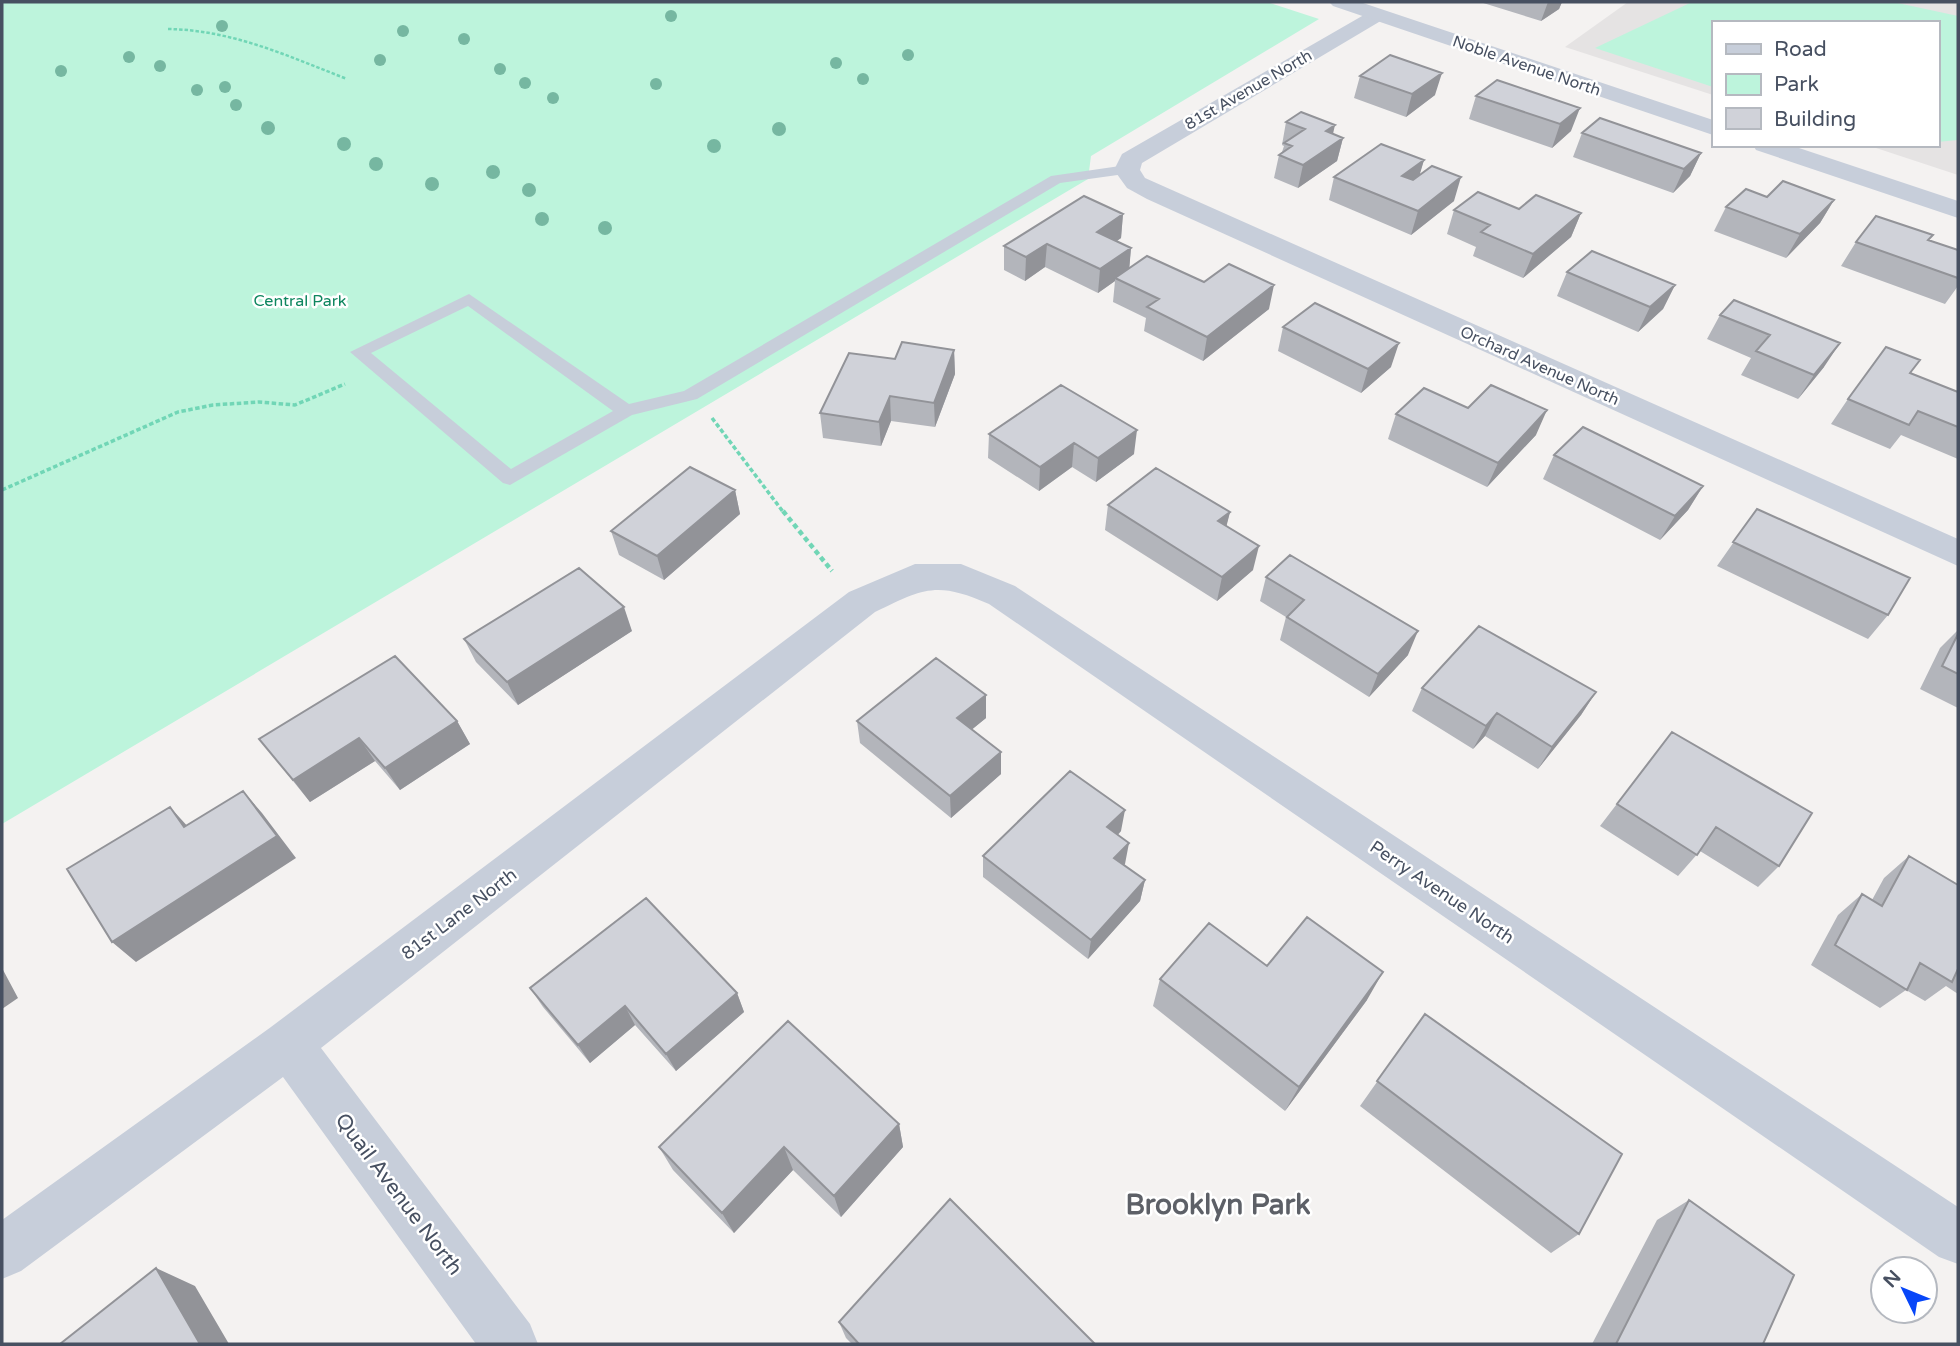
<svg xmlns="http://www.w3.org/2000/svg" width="1960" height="1346" font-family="'Varela Round',sans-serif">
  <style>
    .education { fill: #e5e3e3 }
    .green { fill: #bdf4dc }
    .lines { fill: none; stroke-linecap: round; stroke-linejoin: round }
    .path-far2 { stroke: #71d6b6; stroke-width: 2.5; stroke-dasharray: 3.5 2; stroke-linecap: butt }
    .path-far1 { stroke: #71d6b6; stroke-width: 3.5; stroke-dasharray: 4.5 2.5; stroke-linecap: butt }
    .path { stroke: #71d6b6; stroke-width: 4.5; stroke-dasharray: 5 3.5; stroke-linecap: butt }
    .service { fill: #c7ceda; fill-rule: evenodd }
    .minor { fill: #c7ceda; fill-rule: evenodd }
    .tertiary { fill: #c7ceda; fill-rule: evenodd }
    .tree { fill: #76b7a1 }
    .wall { fill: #b3b5bb }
    .shaded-wall { fill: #929398 }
    .building { fill: #d0d2d9; stroke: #929398; stroke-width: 2 }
    .labels { text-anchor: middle; stroke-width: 5; stroke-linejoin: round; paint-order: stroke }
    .far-street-label { font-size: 16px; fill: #475061; stroke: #fff }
    .far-park-label { font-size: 16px; fill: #0e865f; stroke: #fff }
    .street-label { font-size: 18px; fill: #475061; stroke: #fff }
    .near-street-label { font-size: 21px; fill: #475061; stroke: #fff }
    .near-district-label { font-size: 28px; font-weight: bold; fill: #5d6067; stroke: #fff }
  </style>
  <rect width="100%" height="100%" fill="#f4f2f1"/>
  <path class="education" d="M1628 2H1958V175L1867 145H1937V23H1713V95L1565 47Z"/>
  <path class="green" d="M2 2H1267L1319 19 1091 156 1088 179 2 824Z
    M1692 2H1893L1958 16V140L1937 142V23H1713V87L1595 48Z"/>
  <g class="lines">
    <path class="path-far2" d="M168 29C232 30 288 56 347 79"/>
    <path class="path-far1" d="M712 418 784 513
      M2 490 178 412 213 405 259 402 295 405 345 384"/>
    <path class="path" d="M783 511 832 571"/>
    <path class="service" d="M1127 165 1132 167V173L1060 183 697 399 632 415 510 485 503 483 350 352 469 294 629 404 684 391 1051 176ZM468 306 613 411 511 469 371 353Z"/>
    <path class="minor" d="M1376 8 1387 14 1384 19 1142 163 1140 170 1145 178 1958 539V566L1147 199 1127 188 1114 170 1122 154Z
      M915 564H961L1015 586 1958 1207V1264L1939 1257 989 604C937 581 924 588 875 612L321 1048 530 1324 538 1344H476L283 1077 21 1271 2 1279V1220L271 1027 849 592Z"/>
    <path class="tertiary" d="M1329 2H1360L1713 120V135L1333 6Z
      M1753 145H1790L1958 201V218L1756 150Z"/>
  </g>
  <g class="tree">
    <circle cx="671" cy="16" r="6"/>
    <circle cx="222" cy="26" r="6"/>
    <circle cx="403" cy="31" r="6"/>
    <circle cx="464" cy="39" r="6"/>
    <circle cx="908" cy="55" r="6"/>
    <circle cx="129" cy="57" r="6"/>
    <circle cx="380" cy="60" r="6"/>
    <circle cx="836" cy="63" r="6"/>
    <circle cx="160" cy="66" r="6"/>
    <circle cx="500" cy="69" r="6"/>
    <circle cx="61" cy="71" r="6"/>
    <circle cx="863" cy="79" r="6"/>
    <circle cx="525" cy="83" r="6"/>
    <circle cx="656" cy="84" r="6"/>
    <circle cx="225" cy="87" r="6"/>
    <circle cx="197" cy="90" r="6"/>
    <circle cx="553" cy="98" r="6"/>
    <circle cx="236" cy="105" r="6"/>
    <circle cx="268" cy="128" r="7"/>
    <circle cx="779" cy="129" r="7"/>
    <circle cx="344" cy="144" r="7"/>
    <circle cx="714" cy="146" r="7"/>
    <circle cx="376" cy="164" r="7"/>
    <circle cx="493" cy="172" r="7"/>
    <circle cx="432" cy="184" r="7"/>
    <circle cx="529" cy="190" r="7"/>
    <circle cx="542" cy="219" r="7"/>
    <circle cx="605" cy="228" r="7"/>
  </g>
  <path class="wall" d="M1480 2H1562L1559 9 1541 21Z
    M1360 76 1435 95 1406 117 1354 98Z
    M1497 80 1571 131 1552 148 1469 119 1476 96Z
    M1286 122 1333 134 1343 138 1337 161 1298 188 1274 178 1279 155 1282 152 1284 146 1282 145Z
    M1582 133 1701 153 1690 176 1673 193 1573 157Z
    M1424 160 1419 175 1454 201 1411 235 1329 200 1334 177Z
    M1767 197 1834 200 1820 223 1786 258 1714 231 1726 207Z
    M1519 209 1581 213 1571 237 1523 278 1473 256 1476 247 1447 234 1454 210Z
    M1123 214 1121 238 1117 241 1131 248 1129 268 1204 282 1269 309 1203 361 1144 331 1146 318 1113 302 1115 281 1098 293 1045 267 1025 281 1004 270V246Z
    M1929 240 1958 250V286L1945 304 1841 266 1856 242Z
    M1567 272 1675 285 1663 309 1638 332 1557 296Z
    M1734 300 1824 367 1798 399 1741 375 1751 358 1707 339 1720 315Z
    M1283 327 1391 367 1361 393 1278 351Z
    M954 350 955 374 935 427 891 421 881 446 823 438 820 413 895 359Z
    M1061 385 1134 454 1096 482 1072 467 1039 491 988 458 989 434Z
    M1958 392V459L1901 435 1890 449 1831 424 1848 399Z
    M1468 408 1536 435 1487 487 1388 439 1396 414Z
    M1554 455 1703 486 1688 510 1660 540 1543 479Z
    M735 490 740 514 664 580 619 555 611 531Z
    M1108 505 1230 512 1226 526 1253 570 1217 601 1105 530Z
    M1757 509 1888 615 1868 639 1717 566Z
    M1266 577 1408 655 1369 697 1280 640 1286 617 1260 601Z
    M1958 630V708L1920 689 1940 648Z
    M632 631 518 705 476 662 464 639Z
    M1422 688 1596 692 1581 715 1538 769 1485 736 1473 749 1412 711Z
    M986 718 972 729 1001 752V774L951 818 860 743 857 721Z
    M457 721 470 744 400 790 375 761 310 802 259 739Z
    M1672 732 1779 866 1758 887 1700 851 1678 876 1600 826Z
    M1121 831 1118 835 1125 864 1124 865 1145 880 1140 901 1088 959 983 877V856Z
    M1909 856 1958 885V994L1946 986 1925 1001 1906 990 1880 1008 1811 965 1838 915 1862 894 1872 900 1884 878Z
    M1267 966 1367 1000 1285 1111 1153 1006 1160 979Z
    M530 988 737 993 744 1012 676 1071 635 1025 590 1063 543 1007Z
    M1425 1014 1579 1234 1551 1253 1360 1106Z
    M899 1124 903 1147 841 1217 793 1170 734 1233 673 1170 659 1147Z
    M1689 1200 1763 1344H1592L1657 1220Z
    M839 1322 1095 1344H852L846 1338Z"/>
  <path class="shaded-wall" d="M1548 2H1562L1559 9 1541 21Z
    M1442 73 1435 95 1406 117 1412 94Z
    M1580 108 1571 131 1552 148 1560 124Z
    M1335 125 1330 147 1343 138 1337 161 1298 188 1303 165 1326 131Z
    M1701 153 1690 176 1673 193 1684 169Z
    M1424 160 1417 184 1402 176Z
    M1461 177 1454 201 1411 235 1418 211Z
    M1834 200 1820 223 1786 258 1800 234Z
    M1581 213 1571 237 1523 278 1533 254Z
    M1123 214 1121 238 1095 256 1097 232Z
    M1047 244 1045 267 1025 281 1026 257Z
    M1131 248 1129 272 1115 278V281L1098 293 1100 269Z
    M1274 285 1269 309 1203 361 1207 337Z
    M1675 285 1663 309 1638 332 1650 307Z
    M1399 343 1391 367 1361 393 1368 369Z
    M1840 343 1824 367 1798 399 1814 375Z
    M954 350 955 374 935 427 934 403Z
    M890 396 891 421 881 446 879 422Z
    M1547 410 1536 435 1487 487 1498 463Z
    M1137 430 1134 454 1096 482 1098 458Z
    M1074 443 1072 467 1039 491 1040 467Z
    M1703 486 1688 510 1660 540 1675 516Z
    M735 490 740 514 664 580 657 556Z
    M1230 512 1224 536 1218 521Z
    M1259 546 1253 570 1217 601 1222 577Z
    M624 607 632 631 518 705 507 682Z
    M1418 631 1408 655 1369 697 1378 674Z
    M1596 692 1581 715 1538 769 1552 747Z
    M986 695V718L958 741 957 718Z
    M1497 713 1485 736 1473 749 1486 726Z
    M457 721 470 744 400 790 385 768Z
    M359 738 375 761 310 802 293 780Z
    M1001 752V774L951 818 950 796Z
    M243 791 262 813 296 858 136 962 112 942Z
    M170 807 190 829 184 827Z
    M1125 810 1121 831 1104 849 1107 827Z
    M1129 843 1125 864 1110 879 1114 858Z
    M1145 880 1140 901 1088 959 1091 940Z
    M2 968 18 998 2 1009Z
    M1383 972 1367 1000 1285 1111 1299 1087Z
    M737 993 744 1012 676 1071 666 1054Z
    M625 1006 635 1025 590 1063 578 1045Z
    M899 1124 903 1147 841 1217 834 1196Z
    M784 1147 793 1170 734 1233 722 1213Z
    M156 1268 195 1286 229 1344H200Z"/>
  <path class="building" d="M1390 55 1442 73 1412 94 1360 76Z
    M1497 80 1580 108 1560 124 1476 96Z
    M1301 112 1335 125 1326 131 1343 138 1303 165 1279 155 1292 146 1284 143 1305 129 1286 122Z
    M1600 118 1701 153 1684 169 1582 133Z
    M1381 144 1424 160 1402 176 1413 180 1432 166 1461 177 1418 211 1334 177Z
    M1783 181 1834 200 1800 234 1726 207 1746 189 1767 197Z
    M1478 192 1519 209 1536 195 1581 213 1533 254 1481 232 1490 225 1454 210Z
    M1084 196 1123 214 1097 232 1131 248 1100 269 1047 244 1026 257 1004 246Z
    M1876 216 1933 235 1928 240 1958 250V278L1856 242Z
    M1592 251 1675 285 1650 307 1567 272Z
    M1147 256 1204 282 1229 264 1274 285 1207 337 1147 307 1159 299 1115 278Z
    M1734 300 1840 343 1814 375 1756 351 1770 335 1720 315Z
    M1315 303 1399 343 1368 369 1283 327Z
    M902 342 954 350 934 403 890 396 879 422 820 413 849 353 895 359Z
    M1886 347 1920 360 1910 373 1958 392V427L1918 411 1909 425 1848 399Z
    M1061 385 1137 430 1098 458 1074 443 1040 467 989 434Z
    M1491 385 1547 410 1498 463 1396 414 1424 388 1468 408Z
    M1583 427 1703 486 1675 516 1554 455Z
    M690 467 735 490 657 556 611 531Z
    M1156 468 1230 512 1218 521 1259 546 1222 577 1108 505Z
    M1757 509 1910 578 1888 615 1733 542Z
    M1290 555 1418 631 1378 674 1287 617 1304 600 1266 577Z
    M579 568 624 607 507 682 464 639Z
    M1479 626 1596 692 1552 747 1497 713 1486 726 1422 688Z
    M1958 634V674L1942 666Z
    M395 656 457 721 385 768 359 738 293 780 259 739Z
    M936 658 986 695 957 718 1001 752 950 796 857 721Z
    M1672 732 1812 813 1779 866 1716 827 1697 855 1617 804Z
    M1070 771 1125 810 1107 827 1129 843 1114 858 1145 880 1091 940 983 856Z
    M243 791 277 836 112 942 67 869 170 807 184 827Z
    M1909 856 1958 885V969L1952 982 1920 963 1907 990 1835 945 1862 894 1882 906Z
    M646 898 737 993 666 1054 625 1006 578 1045 530 988Z
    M1307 917 1383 972 1299 1087 1160 979 1209 923 1267 966Z
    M1425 1014 1622 1154 1579 1234 1377 1081Z
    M788 1021 899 1124 834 1196 784 1147 722 1213 659 1147Z
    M950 1199 1095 1344H859L839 1322Z
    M1689 1200 1794 1275 1763 1344H1616Z
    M156 1268 200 1344H60Z"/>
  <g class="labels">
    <g class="far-street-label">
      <text transform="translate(1527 65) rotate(19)" y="6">Noble Avenue North</text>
      <text transform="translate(1248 89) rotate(-30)" y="6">81st Avenue North</text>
      <text transform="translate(1540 365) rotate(24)" y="6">Orchard Avenue North</text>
    </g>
    <g class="far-park-label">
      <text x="300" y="306">Central Park</text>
    </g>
    <g class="street-label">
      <text transform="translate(1442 892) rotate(34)" y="6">Perry Avenue North</text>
      <text transform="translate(459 914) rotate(-37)" y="6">81st Lane North</text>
    </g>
    <g class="near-street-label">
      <text transform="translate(399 1194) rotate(53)" y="7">Quail Avenue North</text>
    </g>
    <g class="near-district-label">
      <text x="1218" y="1214">Brooklyn Park</text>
    </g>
  </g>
  <rect width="1960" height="1346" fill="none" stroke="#475061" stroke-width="7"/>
  <rect x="1712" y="21" width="228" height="126" fill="#ffffff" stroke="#b5b9c0" stroke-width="2"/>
  <rect x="1726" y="44" width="35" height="10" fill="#c7ceda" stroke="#b5b9c0" stroke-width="2"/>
  <text x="1774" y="56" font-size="21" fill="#475061">Road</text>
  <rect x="1726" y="74" width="35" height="21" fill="#bdf4dc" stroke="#b5b9c0" stroke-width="2"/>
  <text x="1774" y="91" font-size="21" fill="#475061">Park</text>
  <rect x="1726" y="108" width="35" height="21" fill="#d0d2d9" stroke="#b5b9c0" stroke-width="2"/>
  <text x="1774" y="126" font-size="21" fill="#475061">Building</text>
  <g transform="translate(1904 1290) rotate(313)"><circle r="33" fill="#ffffff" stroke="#b5b9c0" stroke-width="2"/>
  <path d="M0-5L12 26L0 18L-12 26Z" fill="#0746f8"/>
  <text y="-10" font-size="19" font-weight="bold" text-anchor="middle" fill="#475061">N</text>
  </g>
</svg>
